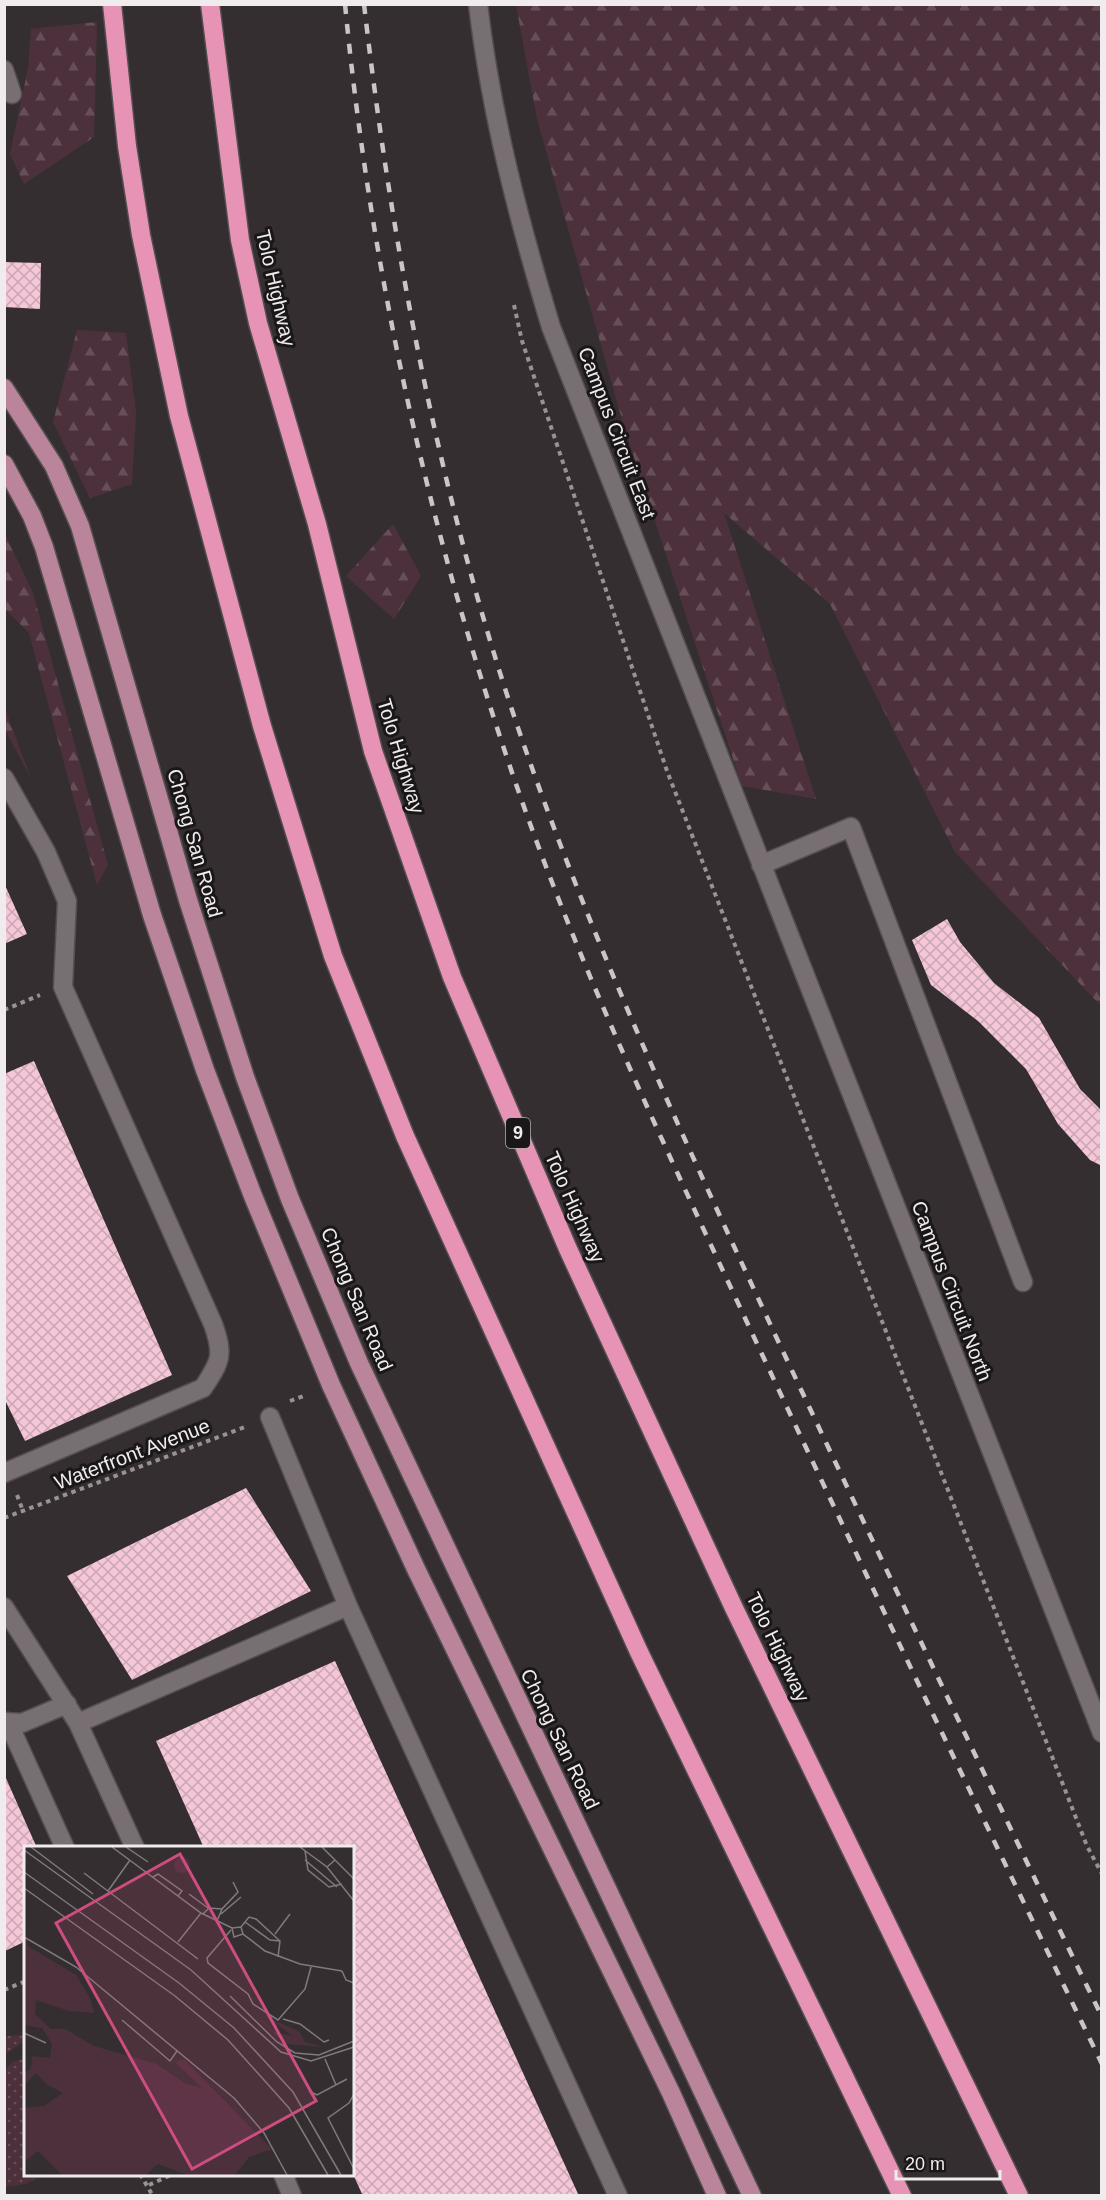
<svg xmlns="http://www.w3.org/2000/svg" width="1106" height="2200" font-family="Helvetica,sans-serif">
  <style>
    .grass { fill: url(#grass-dots) }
    .forest { fill: url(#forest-firs) }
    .building { fill: url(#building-cross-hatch) }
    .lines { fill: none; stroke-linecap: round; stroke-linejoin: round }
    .minor-casing { stroke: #534e4f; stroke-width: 21 }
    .major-casing { stroke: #534e4f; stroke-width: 21 }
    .highway-casing { stroke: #534e4f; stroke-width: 21 }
    .path { stroke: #979293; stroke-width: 4; stroke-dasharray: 4.5 4.5; stroke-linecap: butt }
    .minor { stroke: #776f72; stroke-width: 18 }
    .major { stroke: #ba859b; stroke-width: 18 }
    .highway { stroke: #e793b6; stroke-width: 18 }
    .rail { stroke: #cac5c7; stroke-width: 4.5; stroke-dasharray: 10 10; stroke-linecap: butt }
    .labels { text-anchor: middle; stroke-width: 6; stroke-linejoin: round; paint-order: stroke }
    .shield { fill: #1a1718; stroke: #b0acad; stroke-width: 1.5 }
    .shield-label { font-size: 18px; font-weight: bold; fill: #f0eced }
    .street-label { font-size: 20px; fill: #f0eced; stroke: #1a1718 }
    .inset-road { fill: none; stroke: #807a7c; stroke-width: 1.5 }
    .view { fill: #ce4d80; fill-opacity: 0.15; stroke: #ce4d80; stroke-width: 3 }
    .inset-edge { fill: none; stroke: #f0eced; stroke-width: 3 }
  </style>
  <defs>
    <pattern id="grass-dots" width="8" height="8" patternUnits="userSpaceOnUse" patternTransform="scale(1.5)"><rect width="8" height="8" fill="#4c313c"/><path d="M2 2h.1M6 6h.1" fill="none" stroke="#664f58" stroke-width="1.8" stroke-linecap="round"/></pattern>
    <pattern id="forest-firs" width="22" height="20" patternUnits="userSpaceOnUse" patternTransform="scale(1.5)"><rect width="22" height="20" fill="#4c313c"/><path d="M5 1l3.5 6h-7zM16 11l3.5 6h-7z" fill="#664f58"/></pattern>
    <pattern id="building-cross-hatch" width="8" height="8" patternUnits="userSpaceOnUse" patternTransform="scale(1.5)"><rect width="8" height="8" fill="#f4c6d8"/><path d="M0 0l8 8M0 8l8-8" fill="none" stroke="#c9a6b4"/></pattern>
  </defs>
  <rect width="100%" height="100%" fill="#352e30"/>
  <path class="grass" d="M25 2035V2041L5 2054V2036Z
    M25 2058 26 2174 44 2175 25 2184 5 2187V2069L13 2062Z"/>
  <path class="forest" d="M516 5H1101V1006L955 852 830 604 724 513 816 799 742 786 625 430 537 119Z
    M97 22 94 137 24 184 10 154 28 68 31 29Z
    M77 330 126 333 136 413 132 484 90 498 53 422Z
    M393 524 421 576 394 619 346 576Z
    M4 532 33 593 108 865 97 885 29 633 5 609Z
    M5 709 30 776 5 730Z"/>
  <path class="building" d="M4 262 41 263 40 309 4 307Z
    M4 883 27 934 4 944Z
    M947 919 960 942 994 983 1039 1018 1080 1089 1102 1111V1166L1090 1160 1058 1124 1026 1069 978 1021 931 985 912 940Z
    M34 1061 172 1375 25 1441 4 1398V1074Z
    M246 1488 311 1591 132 1680 67 1576Z
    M335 1661 458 1930 579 2196H363L352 2172V1848H204L156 1741Z
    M5 1776 37 1848H26V1941L5 1951Z"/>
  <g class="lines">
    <g class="minor-casing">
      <path id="minor" d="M478 4C491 115 519 221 551 327L1102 1733
        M4 70 12 94
        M4 778 46 852 67 901 63 987 213 1324C224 1355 221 1361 203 1388L4 1473
        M761 865 851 827 1023 1282
        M270 1417 348 1606 618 2196
        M4 1607 78 1723 135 1848
        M4 1722 22 1723 67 1704
        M8 1722 65 1848
        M78 1723 348 1606
        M283 2174 292 2196"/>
    </g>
    <g class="major-casing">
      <path id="major" d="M4 388 54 466 80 526 188 900 245 1077 290 1199 359 1363 752 2196
        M4 464 32 516 44 547 152 915 205 1070 253 1196 331 1385 416 1569 671 2093 717 2196"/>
    </g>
    <g class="highway-casing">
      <path id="highway" d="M112 4 127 146 141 235 179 416 262 726 333 956 405 1136 639 1652 902 2196
        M210 4 240 240 258 323 317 524 373 751 452 977 568 1249 733 1606 1019 2196"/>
    </g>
    <path class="path" d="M514 305 522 341 667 771 1087 1846 1102 1874
      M4 1010 40 995
      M290 1401 306 1395
      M17 1495 23 1511
      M4 1518 245 1427
      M4 1990 26 1981
      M140 2174 153 2196
      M149 2185 173 2174"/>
    <use href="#minor" class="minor"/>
    <use href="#major" class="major"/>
    <use href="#highway" class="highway"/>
    <path class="rail" d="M345 4C371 276 432 547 523 804 587 985 671 1159 752 1333 867 1578 984 1821 1102 2064
      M364 4C391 240 436 478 510 704 583 924 681 1133 779 1343 885 1568 993 1793 1102 2017"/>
  </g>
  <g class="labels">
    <rect class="shield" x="506" y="1118" width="24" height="30" rx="4.5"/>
    <g class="shield-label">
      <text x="518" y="1139">9</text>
    </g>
    <g class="street-label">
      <text transform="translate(276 288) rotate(77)" y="7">Tolo Highway</text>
      <text transform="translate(617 433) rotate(69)" y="7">Campus Circuit East</text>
      <text transform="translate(401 756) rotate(73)" y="7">Tolo Highway</text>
      <text transform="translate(195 843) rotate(74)" y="7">Chong San Road</text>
      <text transform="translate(575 1207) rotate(66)" y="7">Tolo Highway</text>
      <text transform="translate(952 1291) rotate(69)" y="7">Campus Circuit North</text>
      <text transform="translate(357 1299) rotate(67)" y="7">Chong San Road</text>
      <text transform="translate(132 1454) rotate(-21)" y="7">Waterfront Avenue</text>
      <text transform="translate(778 1647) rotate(64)" y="7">Tolo Highway</text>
      <text transform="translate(560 1739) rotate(64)" y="7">Chong San Road</text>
    </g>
  </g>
  <g transform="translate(24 1846)">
    <rect width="330" height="330" fill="#352e30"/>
    <path d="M150 19a8 8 0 1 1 16 0a8 8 0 1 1-16 0Z" fill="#4c313c"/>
    <path d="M0 84 4 100 52 129 66 152 70 167 45 165 12 154 11 168 27 183H41L70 200 133 218 162 238 178 242 151 216 160 213 248 303 225 311 211 329H163L134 318 122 329H38L14 305 0 316V262L20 260 39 247 22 238 12 227 0 239V227L7 223 8 210 26 212 28 198 18 182 0 179ZM226 162 250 186 269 190 241 170 276 186 281 196 299 201 262 198 252 190Z" fill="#4c313c"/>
    <path class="inset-road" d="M7 1 69 48M88 1 177 67 208 82 217 81 219 88 241 105 276 118 318 125M102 1 124 16M276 1 303 21 330 55M298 1 311 14 303 21M0 4 167 124 257 206 287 215 330 201M281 5 284 24 305 41 318 38M281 14 313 41M311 14 330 33M0 26 155 137 210 182 269 246 317 329M60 27 174 113M129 31 134 28 158 45 154 50M0 42 151 150 204 194 265 262 304 329M84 45 106 14M165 48 184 62M179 68 185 62 198 63M197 68 217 51M193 75 198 63 214 46 209 36M221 76 246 94 256 95M217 81 225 71 232 73 256 95 254 111M208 82 210 91 219 88M207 84 183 112 184 117 224 148 229 158 254 174 281 143 287 121M251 88 266 68M0 91 52 121 210 252 240 287 263 329M154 96 177 67M318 125 322 134 330 137M206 150 253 196 271 207 295 209 330 195M259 173 276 178 300 196 305 194M98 174 146 215 153 205M0 187 22 197M301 213 312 239M285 245 293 249 323 233M330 248 325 257 304 272 330 323"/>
    <path class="view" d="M156 8 292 255 168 323 32 77Z"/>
    <rect width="330" height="330" class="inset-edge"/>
  </g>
  <rect width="1106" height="2200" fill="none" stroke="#f0eced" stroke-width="12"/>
  <path d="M896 2170v9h104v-9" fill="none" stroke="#f0eced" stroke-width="3"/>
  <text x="905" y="2170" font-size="18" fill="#f0eced" stroke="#1a1718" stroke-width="4.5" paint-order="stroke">20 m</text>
</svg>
